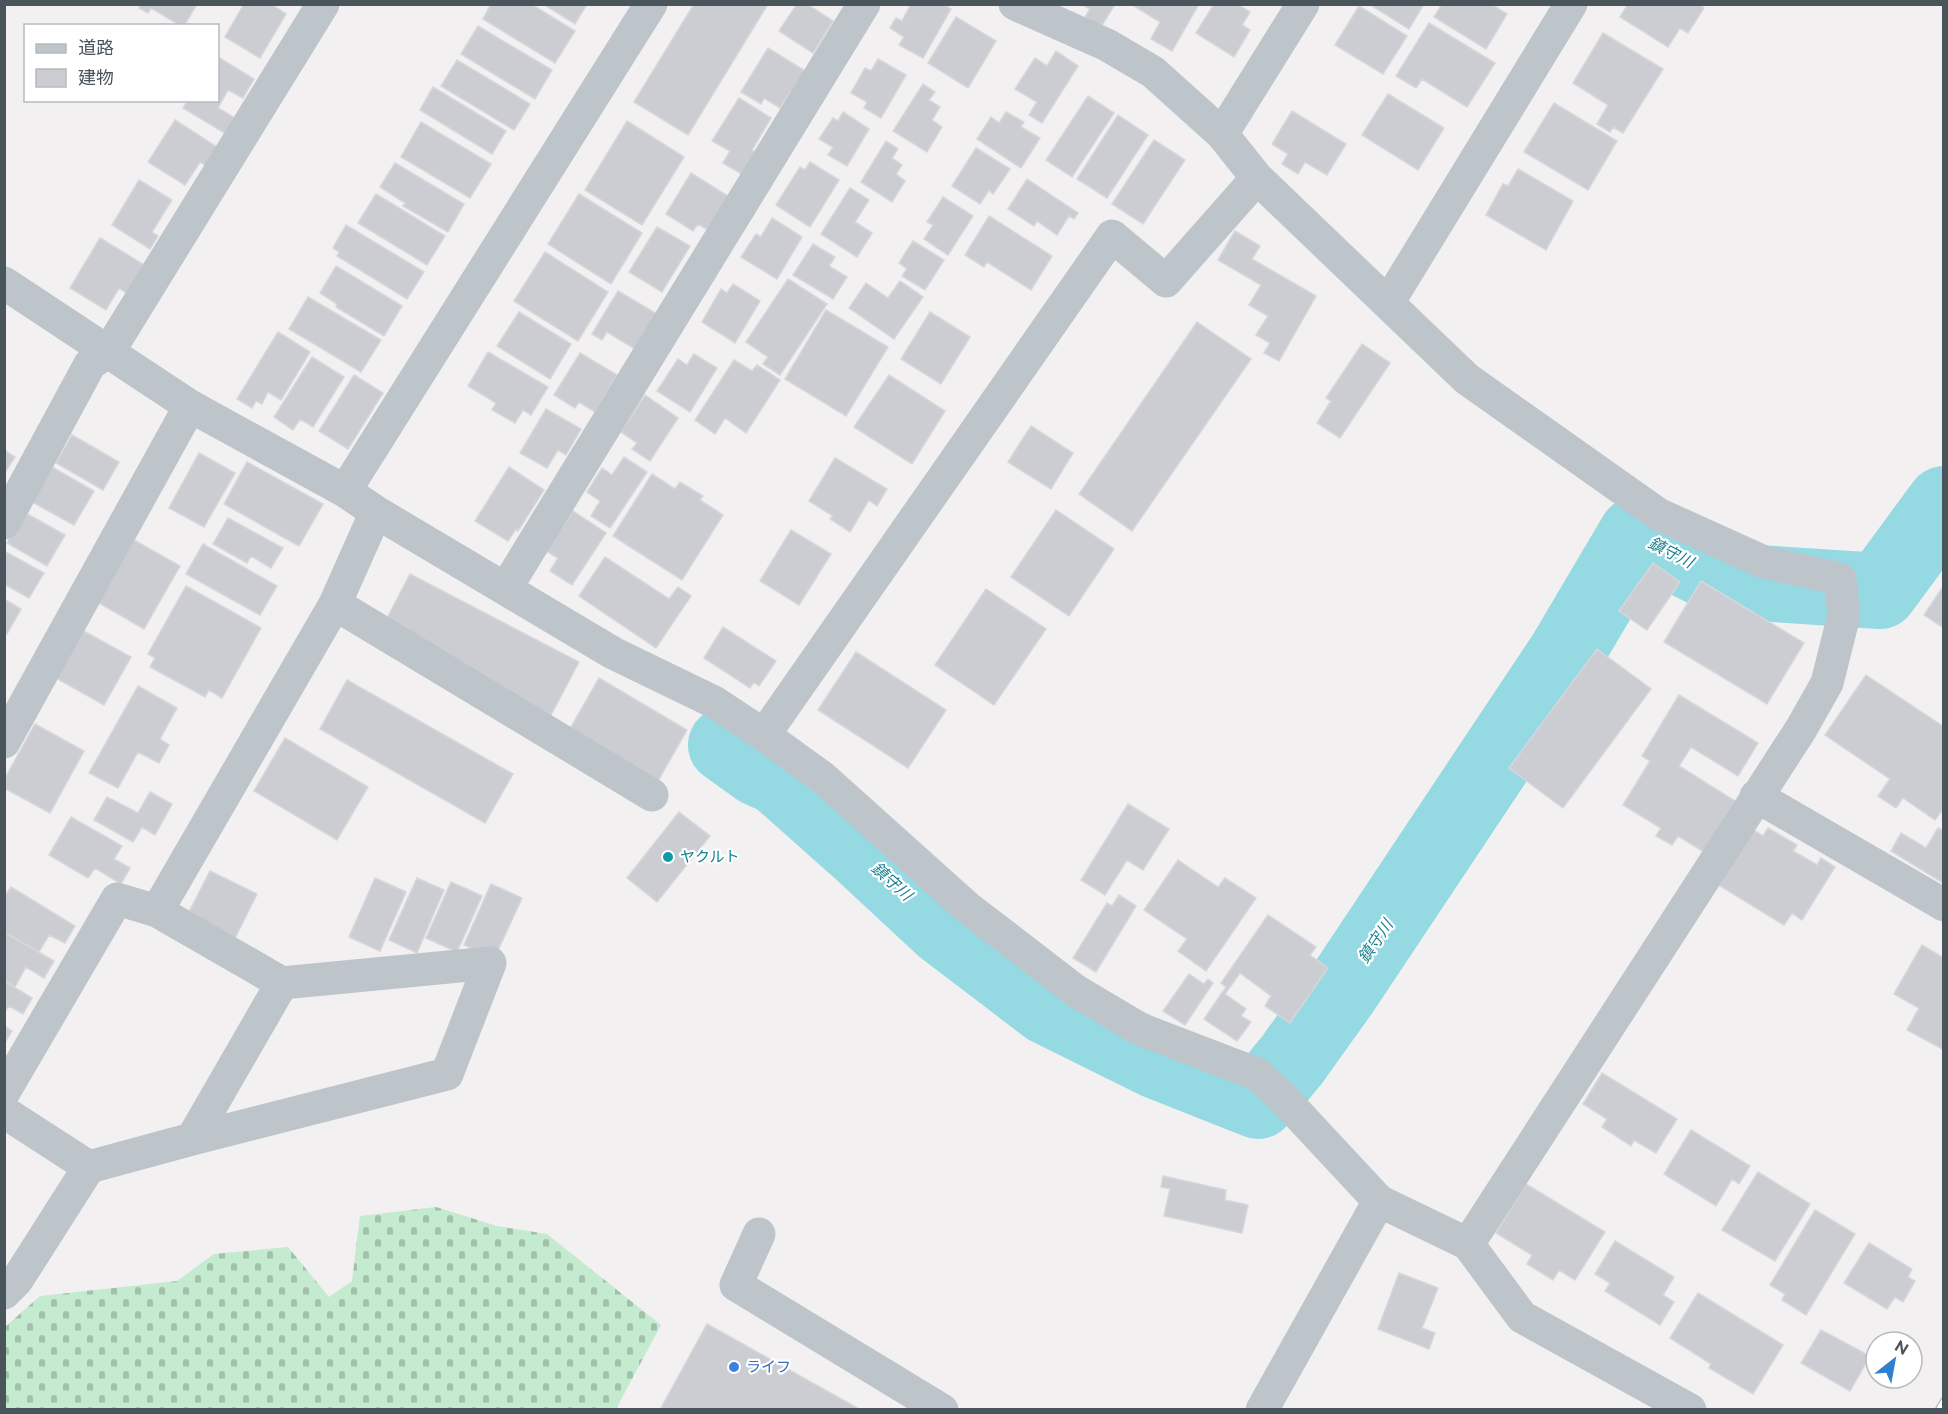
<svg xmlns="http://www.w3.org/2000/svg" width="1948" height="1414" font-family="Raleway,'Noto Sans JP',sans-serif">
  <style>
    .cemetery { fill: url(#cemetery-stones) }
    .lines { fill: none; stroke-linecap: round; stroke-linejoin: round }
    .river { stroke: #95d9e3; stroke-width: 76 }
    .building { fill: #cbcdd2; stroke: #d5d7db; stroke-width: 1.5 }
    .minor { stroke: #bdc5cb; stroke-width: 33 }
    .rail-casing { stroke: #b3b6b9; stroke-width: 7 }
    .rail { stroke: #fff; stroke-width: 4.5; stroke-dasharray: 14; stroke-linecap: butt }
    .culture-dot { fill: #0f9aa8; stroke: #fff; stroke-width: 2 }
    .shop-dot { fill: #3f7fe0; stroke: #fff; stroke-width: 2 }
    .labels { text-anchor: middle; stroke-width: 4.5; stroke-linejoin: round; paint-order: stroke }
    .culture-label { font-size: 15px; fill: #0d838f; stroke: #fff; text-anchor: start }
    .shop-label { font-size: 15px; fill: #366cbe; stroke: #fff; text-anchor: start }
    .water-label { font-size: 16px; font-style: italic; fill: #1b808e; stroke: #fff }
  </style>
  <defs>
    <pattern id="cemetery-stones" width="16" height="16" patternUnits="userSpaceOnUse" patternTransform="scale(1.5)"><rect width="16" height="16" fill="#c4ebcf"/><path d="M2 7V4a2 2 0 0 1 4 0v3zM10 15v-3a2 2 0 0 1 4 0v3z" fill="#a1c1ab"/></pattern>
  </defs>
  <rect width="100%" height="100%" fill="#f2f0f0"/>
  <path class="cemetery" d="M436 1207 497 1226 547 1234 661 1325 616 1409H5V1327L40 1296 177 1281 214 1254 288 1247 329 1297 352 1281 360 1216Z"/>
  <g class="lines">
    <path class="river" d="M726 745 758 768 778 777 858 848 943 927 1048 1007 1157 1061 1258 1101 1292 1060 1342 990 1565 655 1636 535 1719 576 1758 583 1880 591 1944 504"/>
  </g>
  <path class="building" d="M141 4H197L184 26H181L151 8 148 13 139 8Z
    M244 4H271L286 14 260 58 225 37Z
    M491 4H531L575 31 555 63 483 19Z
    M543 4H587L575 24Z
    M694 4H768L688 135 634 102Z
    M797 4H807L833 21 813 53 779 31Z
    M911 4H943L951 9 923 58 899 45 904 37 890 28 896 18 902 21Z
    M1081 4H1115L1101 27 1085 17 1090 9Z
    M1131 4H1199L1172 51 1151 39 1160 22Z
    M1214 4H1237L1250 12 1242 25 1250 30 1234 57 1196 33Z
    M1373 4H1424L1409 29 1372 6Z
    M1442 4H1491L1507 14 1486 49 1434 17Z
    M1628 4H1698L1704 8 1688 33 1680 28 1668 47 1620 17Z
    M1359 6 1407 36 1383 74 1335 45Z
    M956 17 996 41 968 88 928 63Z
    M1429 23 1495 63 1467 107 1422 79 1416 88 1396 76Z
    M478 26 552 70 535 99 461 54Z
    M1603 33 1663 69 1623 133 1613 127 1610 132 1597 124 1608 105 1573 83Z
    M768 48 810 74 797 96 790 92 780 108 764 98 761 104 741 92Z
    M1056 51 1078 66 1042 123 1029 115 1037 102 1015 89 1035 58 1047 66Z
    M218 57 254 79 243 98 228 90 218 108 235 118 226 134 183 108 188 100H218Z
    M878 59 906 75 881 118 864 108 867 102 851 93 865 68 871 71Z
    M457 60 530 104 514 130 441 86Z
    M923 84 935 92 929 100 940 107 932 120 942 127 927 152 893 131Z
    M433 87 506 131 492 154 420 110Z
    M1388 94 1444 128 1418 170 1362 135Z
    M1088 96 1114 113 1072 177 1046 160Z
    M739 98 771 118 752 150 758 154 745 176 723 163 730 151 712 141Z
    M1554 103 1617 141 1588 190 1524 152Z
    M1292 111 1346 144 1327 175 1305 162 1298 174 1282 164 1288 154 1272 144Z
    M843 112 869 129 847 166 828 155 833 147 819 139 833 118 838 121Z
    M1006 112 1024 122 1021 127 1040 138 1021 168 977 139 991 117 999 123Z
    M1118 115 1148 135 1107 198 1077 179Z
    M175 120 217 147 206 166 200 162 185 185 148 162Z
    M627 121 684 157 642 225 585 190Z
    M421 122 491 164 470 198 401 157Z
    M1154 140 1185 160 1143 224 1112 204Z
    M886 141 898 149 892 158 902 165 896 174 905 181 892 202 861 182Z
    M976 148 1010 169 993 194 989 190 980 204 952 186Z
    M810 162 839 180 810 227 776 205 800 167 805 170Z
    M395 163 464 204 448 232 403 206 405 203 380 187Z
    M1518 169 1573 201 1546 250 1486 215 1503 184 1508 186Z
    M691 173 731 198 710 231 698 224 693 231 666 214Z
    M1027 179 1078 213 1074 219 1069 216 1057 235 1037 221 1034 226 1008 209Z
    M139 180 172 200 152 232 158 236 150 249 112 225Z
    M850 188 869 200 855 222 872 233 857 257 821 234Z
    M376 194 445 236 427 265 358 223Z
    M579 194 642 233 611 284 548 244Z
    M943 197 973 216 948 255 924 239 933 225 927 222Z
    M989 216 1052 256 1031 290 987 262 984 267 965 255Z
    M772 218 802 237 777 279 741 257 756 234 761 237Z
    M346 225 424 272 407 299 337 256 339 252 333 248Z
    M657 227 690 246 662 292 629 272Z
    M1235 231 1260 246 1252 259 1316 296 1279 361 1264 353 1270 343 1256 335 1268 316 1249 305 1261 285 1218 260Z
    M100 238 146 266 129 295 119 288 106 310 70 288Z
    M913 241 944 260 925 290 902 276 907 269 899 263Z
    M813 244 835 257 829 266 847 277 833 299 793 275Z
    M545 252 608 292 578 341 514 301Z
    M336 266 402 306 384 336 336 307 337 304 320 293Z
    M788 279 827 304 780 375 763 364 768 357 746 342Z
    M900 281 923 297 894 339 849 308 866 283 888 298Z
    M733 284 760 301 735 343 702 322 721 289 727 293Z
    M618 291 657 314 635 349 607 332 602 340 592 334Z
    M308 297 381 340 361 372 289 329Z
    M826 310 888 347 846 416 785 379Z
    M519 312 571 344 550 379 497 346Z
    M930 312 970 337 941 384 901 359Z
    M1197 322 1251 359 1132 531 1079 494Z
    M278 332 310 352 281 400 268 392 262 404 256 401 252 408 237 399Z
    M1362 344 1390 363 1340 438 1317 423 1331 401 1326 398Z
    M488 352 548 387 531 415 523 410 515 423 492 410 496 403 468 386Z
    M580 353 617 375 595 412 579 402 575 408 554 395Z
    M694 354 717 368 690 412 657 391 678 359 687 365Z
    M312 357 344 377 313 427 300 419 293 430 274 417Z
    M734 360 752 371 757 365 780 380 746 433 725 418 715 434 695 420Z
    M354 375 383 393 348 449 319 431Z
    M889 375 945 411 912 464 854 427Z
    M645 395 678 418 650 461 632 449 637 443 621 432Z
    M546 409 581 429 566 455 558 450 547 468 520 453Z
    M1031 426 1073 453 1051 489 1008 462Z
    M72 435 119 462 103 490 56 463Z
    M4 450 15 457 4 474Z
    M199 453 235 473 204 527 169 508Z
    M624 457 647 472 610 528 591 516 600 501 587 492 602 468 612 475Z
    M835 458 887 489 877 506 869 500 850 532 830 519 833 516 809 501Z
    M247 462 323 504 299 546 224 504Z
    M52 467 94 491 74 525 32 502Z
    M509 467 544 490 518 531 516 529 508 541 475 521Z
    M652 474 675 489 680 482 703 496 700 500 723 515 682 580 613 536Z
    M1056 510 1114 549 1069 616 1011 577Z
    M573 511 606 533 572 585 550 571 558 558 546 551Z
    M24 512 65 535 47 566 7 543Z
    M228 518 283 548 271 568 251 556 247 563 213 544Z
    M791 530 831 554 799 605 760 581Z
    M134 540 180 566 144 629 99 603Z
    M203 544 277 586 260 615 186 574Z
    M4 551 44 573 29 598 4 584Z
    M605 557 669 599 678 587 691 596 656 648 579 596Z
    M1653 563 1680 582 1647 630 1619 611Z
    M410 574 579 662 551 715 383 626Z
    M1701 581 1804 643 1767 704 1664 642Z
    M1944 585V628L1924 615Z
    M186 586 261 628 222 698 209 690 205 697 150 667 155 658 148 654Z
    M986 589 1046 629 994 705 935 665Z
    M4 599 21 609 7 634 4 632Z
    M723 627 776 661 759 686 754 682 750 688 704 658Z
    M80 629 131 657 104 705 54 677Z
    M1597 649 1651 689 1563 808 1509 768Z
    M856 652 946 710 908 768 818 710Z
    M1866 675 1944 727V808L1935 820 1903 798 1896 808 1878 796 1890 779 1825 735Z
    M599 678 687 730 658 781 570 729Z
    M347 680 513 774 485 823 320 729Z
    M138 686 177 708 160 739 169 745 159 763 138 752 118 788 89 773Z
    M1679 695 1758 743 1738 776 1691 747 1679 766 1735 801 1704 852 1678 836 1672 845 1656 836 1661 828 1623 805 1650 761 1642 756Z
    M35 724 84 751 50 813 4 788V780Z
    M285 738 368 787 337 840 254 791Z
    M150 792 172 804 155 835 142 827 133 842 94 820 107 797 138 813Z
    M1128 804 1169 829 1143 870 1127 860 1105 895 1081 880Z
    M679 812 710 836 657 902 627 878Z
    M71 817 122 846 114 859 130 868 121 884 95 868 88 878 49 855Z
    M1751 828 1763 836 1768 828 1797 845 1793 851 1817 865 1821 858 1835 867 1802 920 1792 913 1784 925 1717 884Z
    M1938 828 1944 831 1943 883 1891 851 1901 833 1926 848Z
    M1178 860 1218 887 1225 878 1256 898 1206 971 1178 951 1187 939 1144 910Z
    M210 871 257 894 233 942 186 918Z
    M375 878 406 892 380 951 349 937Z
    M417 878 444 890 417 953 389 940Z
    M451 882 482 896 457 952 426 938Z
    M491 884 522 898 494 959 464 945Z
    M11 887 75 926 65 943 49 935 39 952 4 932V897Z
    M1119 895 1136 906 1096 972 1073 958 1107 903 1112 906Z
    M1268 915 1316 947 1310 955 1328 968 1290 1023 1265 1006 1271 996 1240 973 1225 994 1246 1009 1241 1016 1251 1022 1237 1041 1204 1019 1226 987 1221 983Z
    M4 932 54 961 44 978 26 967 15 987 4 980Z
    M1922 945 1944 958V1050L1907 1030 1919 1008 1894 994Z
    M1189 974 1204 984 1208 979 1213 983 1185 1025 1163 1011Z
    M4 981 32 998 23 1014 9 1006 4 1013Z
    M4 1026 12 1031 4 1044Z
    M1602 1073 1677 1119 1656 1153 1634 1140 1631 1146 1602 1127 1607 1119 1583 1104Z
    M1691 1130 1750 1166 1739 1184 1732 1179 1716 1206 1664 1174Z
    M1758 1172 1810 1204 1775 1261 1722 1230Z
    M1163 1176 1226 1190 1225 1200 1248 1205 1242 1233 1164 1216 1170 1189 1161 1187Z
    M1526 1184 1605 1232 1575 1280 1559 1270 1553 1280 1527 1264 1532 1255 1496 1233Z
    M1815 1210 1855 1234 1806 1315 1782 1300 1785 1294 1770 1285Z
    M1615 1241 1674 1277 1663 1295 1674 1302 1660 1325 1605 1291 1610 1283 1595 1274Z
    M1869 1243 1912 1269 1908 1277 1915 1281 1903 1302 1895 1297 1887 1309 1844 1283Z
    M1399 1273 1438 1288 1422 1328 1435 1333 1429 1349 1378 1329Z
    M1698 1293 1783 1345 1753 1394 1709 1368 1711 1364 1670 1338Z
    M707 1324 861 1410H660Z
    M1821 1330 1870 1356 1850 1391 1801 1363Z"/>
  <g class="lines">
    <path class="minor" d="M1222 134 1303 4
      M4 283 190 406 345 491 376 512 613 653 714 702 764 735 822 777 968 908 1076 991 1140 1029 1257 1074 1282 1097 1379 1201 1468 1244 1801 729 1827 683 1844 615 1840 579 1764 562 1658 514 1467 379 1257 178 1222 134 1153 72 1107 45 1015 4
      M1388 303 1571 4
      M345 491 651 4
      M4 523 90 364 109 351 323 4
      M506 588 864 4
      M335 604 652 795
      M764 735 1112 236 1166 281 1257 178
      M4 742 190 406
      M1756 796 1944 905
      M4 1092 117 899 157 911 335 604 376 512
      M4 1112 89 1167 17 1280 4 1293
      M192 1139 447 1074 490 963 282 983
      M89 1167 192 1139 282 983 157 911
      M759 1234 736 1285 942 1410
      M1468 1244 1522 1317 1690 1410
      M1262 1410 1379 1201"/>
    <g class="rail-casing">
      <path id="rail" d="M1938 1410 1944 1400"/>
    </g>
    <use href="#rail" class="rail"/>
  </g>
  <circle class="culture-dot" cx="668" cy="857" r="6"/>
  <circle class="shop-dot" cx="734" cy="1367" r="6"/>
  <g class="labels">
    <g class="culture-label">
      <text x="680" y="862">ヤクルト</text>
    </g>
    <g class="shop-label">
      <text x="746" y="1372">ライフ</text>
    </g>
    <g class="water-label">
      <text transform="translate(1671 552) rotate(27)" y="6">鎮守川</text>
      <text transform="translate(892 881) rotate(42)" y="6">鎮守川</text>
      <text transform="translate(1375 941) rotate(-56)" y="6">鎮守川</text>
    </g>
  </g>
  <rect width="1948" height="1414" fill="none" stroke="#4a545b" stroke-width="12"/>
  <rect x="24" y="24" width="195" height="78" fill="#ffffff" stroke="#b7bbbd" stroke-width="1.5"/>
  <rect x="36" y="44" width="30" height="9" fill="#bdc5cb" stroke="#b7bbbd" stroke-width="1.5"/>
  <text x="78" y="54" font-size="18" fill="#4a545b">道路</text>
  <rect x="36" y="69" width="30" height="18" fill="#cbcdd2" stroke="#b7bbbd" stroke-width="1.5"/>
  <text x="78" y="84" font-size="18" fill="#4a545b">建物</text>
  <g transform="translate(1894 1360) rotate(31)"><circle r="28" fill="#ffffff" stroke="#b7bbbd" stroke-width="1.5"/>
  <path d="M0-4.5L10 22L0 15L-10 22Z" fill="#2d81cf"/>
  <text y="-9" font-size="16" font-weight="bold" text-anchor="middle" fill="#4a545b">N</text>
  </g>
</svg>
